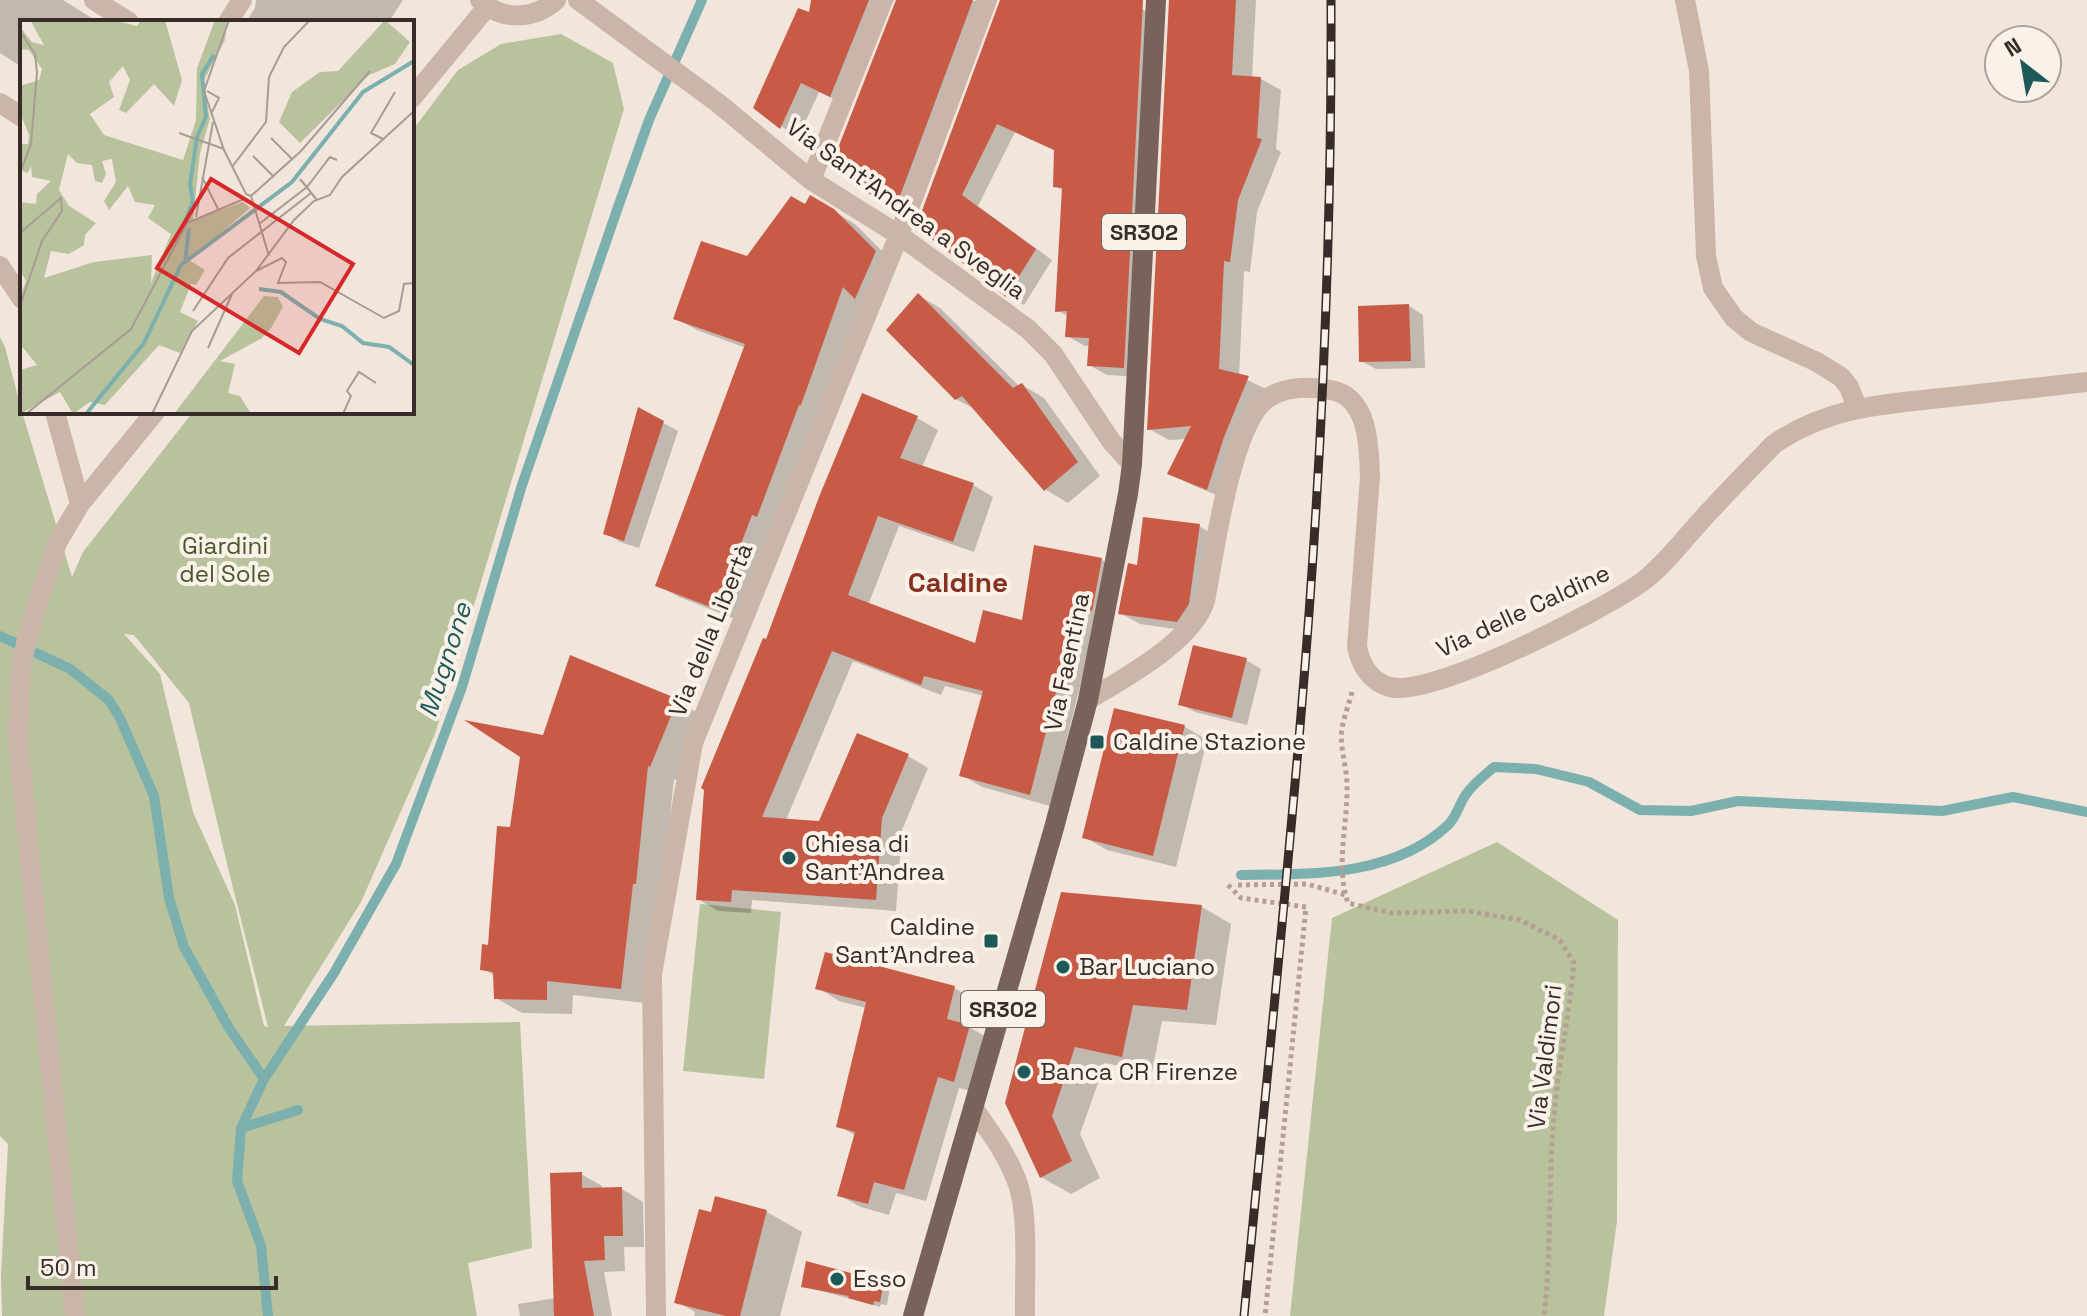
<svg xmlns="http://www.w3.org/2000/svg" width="2087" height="1316" font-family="'Space Grotesk',sans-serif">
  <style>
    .green { fill: #b8c29c; fill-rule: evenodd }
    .shadow { fill: #0003 }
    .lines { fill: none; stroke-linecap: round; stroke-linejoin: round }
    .stream { stroke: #7bb0ae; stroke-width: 10 }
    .building { fill: #c75b46 }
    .path { stroke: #b69f92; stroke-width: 5; stroke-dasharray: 4 4; stroke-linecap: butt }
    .minor { stroke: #cbb5a8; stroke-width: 20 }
    .major { stroke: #796259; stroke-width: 20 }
    .rail-casing { stroke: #372c28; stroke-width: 9 }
    .rail { stroke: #faf1e9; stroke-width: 6; stroke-dasharray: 18; stroke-linecap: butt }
    .poi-dot { fill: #1d5958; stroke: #faf1e9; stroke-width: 3 }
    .labels { text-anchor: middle; stroke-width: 8; stroke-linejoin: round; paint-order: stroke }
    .shield { fill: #faf1e9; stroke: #726762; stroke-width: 2 }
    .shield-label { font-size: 22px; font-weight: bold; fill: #372c28 }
    .street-label { font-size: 24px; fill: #372c28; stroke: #faf1e9 }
    .park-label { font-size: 24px; fill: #4a562c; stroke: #faf1e9 }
    .poi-label { font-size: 24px; fill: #372c28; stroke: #faf1e9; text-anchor: start }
    .water-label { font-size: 26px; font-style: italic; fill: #1d5958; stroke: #faf1e9 }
    .quarter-label { font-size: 28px; font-weight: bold; fill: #873121; stroke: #faf1e9 }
    .inset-river { fill: none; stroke: #7bb0ae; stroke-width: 4 }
    .inset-road { fill: none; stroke: #a79c94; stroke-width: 2 }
    .view { fill: #d62828; fill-opacity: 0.15; stroke: #d62828; stroke-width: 4 }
    .inset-edge { fill: none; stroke: #372c28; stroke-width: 4 }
  </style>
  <rect width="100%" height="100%" fill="#f2e6dc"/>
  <path class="green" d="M561 34 613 63 624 109 435 734 361 902 284 1026 520 1022 532 1248 468 1263 477 1316H2L1 1275 8 1144 0 1136V337L5 347 22 412 72 577 83 552 193 412H412V131L458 70 501 44ZM124 634 134 635 189 703 228 868 268 1027 264 1026 235 905 193 812 160 674Z
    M1497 842 1618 920 1617 1221 1604 1316H1290L1332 918Z
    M700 904 781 912 764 1079 683 1071Z"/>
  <path class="shadow" d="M0 0H63L98 22H22V67L0 53Z
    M256 0H403L389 22H246L255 8Z
    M818 0H895L889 5 849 106 819 92 798 138 756 108 812 16Z
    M897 0 997 1 993 6 912 220 833 165Z
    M1001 0H1123L1159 17 1141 377 1107 375 1089 365 1091 346H1085L1067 336 1069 317 1057 310 1064 191 1055 186 1056 151 1015 132 978 206 1052 260 1024 305 1007 295 918 227Z
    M1170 0H1256L1252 78 1261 79 1281 90 1276 149 1281 152 1257 212 1250 272 1244 271 1239 376 1268 390 1228 500 1190 484 1170 473 1187 439 1169 440 1149 429Z
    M806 207 832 210 855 224 896 265 738 620 679 597 658 585 746 348 697 330 675 318Z
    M918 295 940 308 1019 386 1022 385 1044 398 1100 476 1068 503 1046 490 978 411 956 399Z
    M1409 306 1423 315 1425 368 1376 369 1361 361Z
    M863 396 917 418 938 430 922 467 973 485 993 497 974 552 899 526 868 605 976 646 1023 622 1102 560 1122 572 1091 643 1050 806 982 787 962 775 984 696 945 686 941 695 853 661 786 820 820 823 908 756 928 768 902 830 896 911 752 900 751 913 718 911 698 899 767 642Z
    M640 410 678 431 639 548 620 542 606 533Z
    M1199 526 1219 538 1197 632 1140 624 1120 613Z
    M571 657 677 701 703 716 677 780 674 779 661 898 646 1003 573 995 572 1014 522 1013 496 998 495 976 482 968 490 947 512 829Z
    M1246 660 1261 669 1247 725 1195 712 1180 704Z
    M1116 710 1185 727 1207 740 1176 867 1107 850 1084 837Z
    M1202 907 1231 924 1216 1025 1162 1021 1152 1072 1105 1063 1080 1134 1100 1178 1071 1194 1041 1177 1007 1103Z
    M818 988H954L976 1000 969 1027 990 1039 976 1092 959 1088 926 1201 896 1193 889 1215 861 1207 839 1195 856 1136 839 1126 866 1008 839 1001Z
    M581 1174 602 1186V1190L622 1189 643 1202 644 1247H624L625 1271 604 1272 612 1316H520L518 1304 556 1298Z
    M716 1199 767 1212 802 1232 780 1316H694L695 1312 677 1302Z
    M884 1283 890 1287 887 1305 881 1304 880 1307 803 1286Z"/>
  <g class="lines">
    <path class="stream" d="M0 636 70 669 109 700 120 718 154 796 169 898 184 947 229 1028 264 1079
      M1241 875C1311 874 1393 877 1448 825 1457 817 1459 803 1467 793 1474 783 1485 775 1494 767L1536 769 1589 782 1640 810 1691 811 1738 801 1942 811 2013 797 2087 812
      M241 1128 298 1110
      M268 1316 261 1246 237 1181 241 1128 264 1079 334 973 396 864 462 687 522 485 617 210 649 120 702 0"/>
  </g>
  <path class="building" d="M811 0H869L830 97 801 83 780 129 753 108 798 8 809 12Z
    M896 0H973L894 212 831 166Z
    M1000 0H1143L1124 368 1087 366 1089 338 1065 337 1067 311 1055 312 1062 188 1053 187 1054 150 997 124 962 195 1036 249 1006 297 916 227Z
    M1169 0H1236L1232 75 1261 77 1257 138 1262 139 1238 200 1230 262 1224 261 1219 369 1249 376 1224 437 1207 490 1167 474 1191 426 1147 430Z
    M810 195 834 209 876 251 855 299 843 287 801 405H799L757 517 752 515 716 609 655 586 745 344 673 319 701 241 747 256 791 196 805 204Z
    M918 293 1013 388 1022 383 1078 462 1044 491 962 396 955 400 886 330Z
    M1409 304 1411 361 1359 362 1358 306Z
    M862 393 918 416 900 458 974 483 953 542 878 516 848 595 975 643 983 610 1022 620 1034 545 1102 558 1092 611 1084 610 1079 636 1071 633 1030 795 959 776 983 691 924 676 921 685 832 651 762 817 819 821 857 733 909 754 882 818 876 900 732 890 731 902 696 900 704 790 701 788 763 638 766 639 819 497Z
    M638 407 664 421 624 541 603 534Z
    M1143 517 1200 524 1189 604 1177 622 1118 614 1128 563 1137 565Z
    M1193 645 1247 658 1232 718 1178 705Z
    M570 655 678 699 650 767 648 766 636 884H633L621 989 547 981V1000L494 999 493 972 480 970 482 944 488 945 497 826 510 827 520 757 464 720 543 735Z
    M1114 708 1185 725 1153 856 1082 838Z
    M1061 892 1202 905 1187 1010 1133 1005 1122 1057 1075 1047 1052 1116 1072 1161 1040 1178 1005 1103Z
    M825 952 955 986 947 1019 970 1025 954 1082 938 1077 904 1190 874 1182 868 1204 837 1196 855 1132 836 1127 866 1002 815 989Z
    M582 1172V1188L622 1187 623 1236H604L605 1260 584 1261 594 1316H554L550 1173Z
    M715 1196 767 1210 740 1316H726L674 1303 699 1209 711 1212Z
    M806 1261 884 1282 880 1302 874 1301 873 1305 848 1298 849 1296 801 1287Z"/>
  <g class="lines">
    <path class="path" d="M1352 692C1349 704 1344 716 1342 728 1339 746 1347 767 1347 785 1348 825 1335 864 1348 903L1392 913 1467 911 1520 920 1560 940 1574 963C1569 1013 1559 1064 1554 1114 1548 1181 1552 1249 1544 1316
      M1228 885 1241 898 1306 907 1265 1316
      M1238 885 1307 884 1346 895"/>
    <path class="minor" d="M94 0 129 22
      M480 0C501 21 534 20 556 0
      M578 0 718 103 811 180 899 235 1028 329 1053 354 1111 441 1132 464
      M1685 0 1699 71 1706 256 1713 288 1734 318 1751 332 1817 362 1841 377 1849 387 1857 407
      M228 22 242 0
      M412 98 487 7
      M0 103 22 117
      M811 180 883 0
      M0 266 22 299
      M55 412 80 504
      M1088 700C1124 678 1192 642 1205 601 1214 554 1230 435 1262 403 1279 386 1308 386 1331 390 1369 397 1369 447 1370 477L1357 646C1360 665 1371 682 1390 687 1432 698 1605 609 1642 582 1663 566 1680 544 1698 524 1722 497 1748 471 1774 444 1830 406 1885 404 1951 397 1996 392 2042 387 2087 382
      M974 1109C989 1131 1007 1154 1016 1179 1030 1212 1024 1278 1025 1316
      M75 1316 18 739 21 666 29 631 57 543 80 504 155 412
      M656 1316 652 974 693 743 899 235 987 0"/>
    <path class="major" d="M913 1316 1054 828 1088 700 1128 494 1132 464 1156 0"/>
    <g class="rail-casing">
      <path id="rail" d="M1244 1316C1263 1116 1284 916 1301 715 1321 478 1332 238 1331 0"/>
    </g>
    <use href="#rail" class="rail"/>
  </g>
  <g class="poi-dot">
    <rect x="1089" y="734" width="16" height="16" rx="4"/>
    <circle cx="789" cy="858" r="8"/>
    <rect x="983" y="933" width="16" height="16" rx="4"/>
    <circle cx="1063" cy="967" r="8"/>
    <circle cx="1024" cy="1072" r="8"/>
    <circle cx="837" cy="1279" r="8"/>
  </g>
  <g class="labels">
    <g class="shield">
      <rect x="1102" y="214" width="84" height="36" rx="6"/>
      <rect x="961" y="991" width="84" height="36" rx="6"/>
    </g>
    <g class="shield-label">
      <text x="1144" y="240">SR302</text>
      <text x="1003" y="1017">SR302</text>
    </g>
    <g class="street-label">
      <text transform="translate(906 209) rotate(36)" y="8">Via Sant'Andrea a Sveglia</text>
      <text transform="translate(1523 611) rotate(-25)" y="8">Via delle Caldine</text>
      <text transform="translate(711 630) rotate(-68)" y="8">Via della Libertà</text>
      <text transform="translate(1067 662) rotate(-78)" y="8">Via Faentina</text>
      <text transform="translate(1545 1057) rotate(-83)" y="8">Via Valdimori</text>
    </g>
    <g class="park-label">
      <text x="225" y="554">Giardini<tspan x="225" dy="28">del Sole</tspan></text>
    </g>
    <g class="poi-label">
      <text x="1113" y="750">Caldine Stazione</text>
      <text x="805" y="852">Chiesa di<tspan x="805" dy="28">Sant'Andrea</tspan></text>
      <text x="975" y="935" text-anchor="end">Caldine<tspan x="975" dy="28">Sant'Andrea</tspan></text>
      <text x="1079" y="975">Bar Luciano</text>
      <text x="1040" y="1080">Banca CR Firenze</text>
      <text x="853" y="1287">Esso</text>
    </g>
    <g class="water-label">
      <text transform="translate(445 660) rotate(-72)" y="9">Mugnone</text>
    </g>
    <g class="quarter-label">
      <text x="958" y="592">Caldine</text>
    </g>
  </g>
  <g transform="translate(20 20)">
    <rect width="394" height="394" fill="#f2e6dc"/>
    <path d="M10 0H93L117 6 121 0H145L162 60 154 86 134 64 106 93 99 90 110 60 103 46 89 62 94 77 70 94 84 115 163 140 176 100 177 48 195 0H207L205 20 183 62 190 99 180 133 173 200 223 182 230 188 169 240 185 250 176 265 171 264 160 292 178 301 160 333 139 325 85 385 70 382 53 394 40 372 0 394V350L17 345 0 324V276L6 261 0 250V182L16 184 17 174 31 161 12 157 11 146 8 153 2 151 0 143 2 124H8L9 115 0 93V66L19 60 22 49 9 30 0 29V7L12 22 24 25ZM48 134 57 143 72 145 75 161 82 163 86 154 82 141 92 139 96 162 84 181 89 190 108 166 115 182 135 185 128 198 151 214 131 263 132 235 74 242 24 258 31 231 49 234 64 225 65 215 76 203 49 186 39 170ZM365 0 390 22 375 44 349 55 280 123 259 102 272 72 300 52 318 51ZM244 276 258 277 263 287 251 308 242 318 200 341 215 344 208 373 220 376 231 394H154Z" fill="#b8c29c" fill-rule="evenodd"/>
    <path class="inset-river" d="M165 202 173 181 170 164 177 117 186 97 182 54 194 35M165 243 169 208M239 269 261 272 300 299 322 306 343 323 369 327 394 345M66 394 124 323 161 245 272 162 343 72 394 41"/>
    <path class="inset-road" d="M209 0 184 71 204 130 226 174 231 176M0 11 15 34 17 53 11 124 0 153M187 71 199 78 191 94M159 113 204 129M251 118 272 139M363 119 351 113 375 72M233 136 254 157M212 147 246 102 249 57 264 27 290 0M182 157 198 189M280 159 297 180M231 176 281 131 350 51M231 176 249 236M176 197 193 102M239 204 287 167 310 137 317 140M0 213 41 178 42 191 22 221 0 286M236 251 262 238 266 242 258 263 300 262 364 298 379 291 384 264 394 263M173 291 208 238 291 173M188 328 212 274M6 394 111 309 167 203 224 179M132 394 172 311 236 251 274 200 294 181 310 175 322 157 394 91M323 394 331 376 327 371 339 352 356 363"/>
    <path class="view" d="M191 159 333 244 279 333 137 248Z"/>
    <rect width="394" height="394" class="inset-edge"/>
  </g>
  <g transform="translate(2023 64) rotate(329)"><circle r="38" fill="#faf1e9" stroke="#aca29c" stroke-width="2"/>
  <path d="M0-6L14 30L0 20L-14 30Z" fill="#1d5958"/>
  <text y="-12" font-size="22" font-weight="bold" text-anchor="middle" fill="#372c28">N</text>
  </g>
  <path d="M28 1276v12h248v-12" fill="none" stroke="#372c28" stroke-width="4"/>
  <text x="40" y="1276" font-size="24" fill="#372c28" stroke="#faf1e9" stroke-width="6" paint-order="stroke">50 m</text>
</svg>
